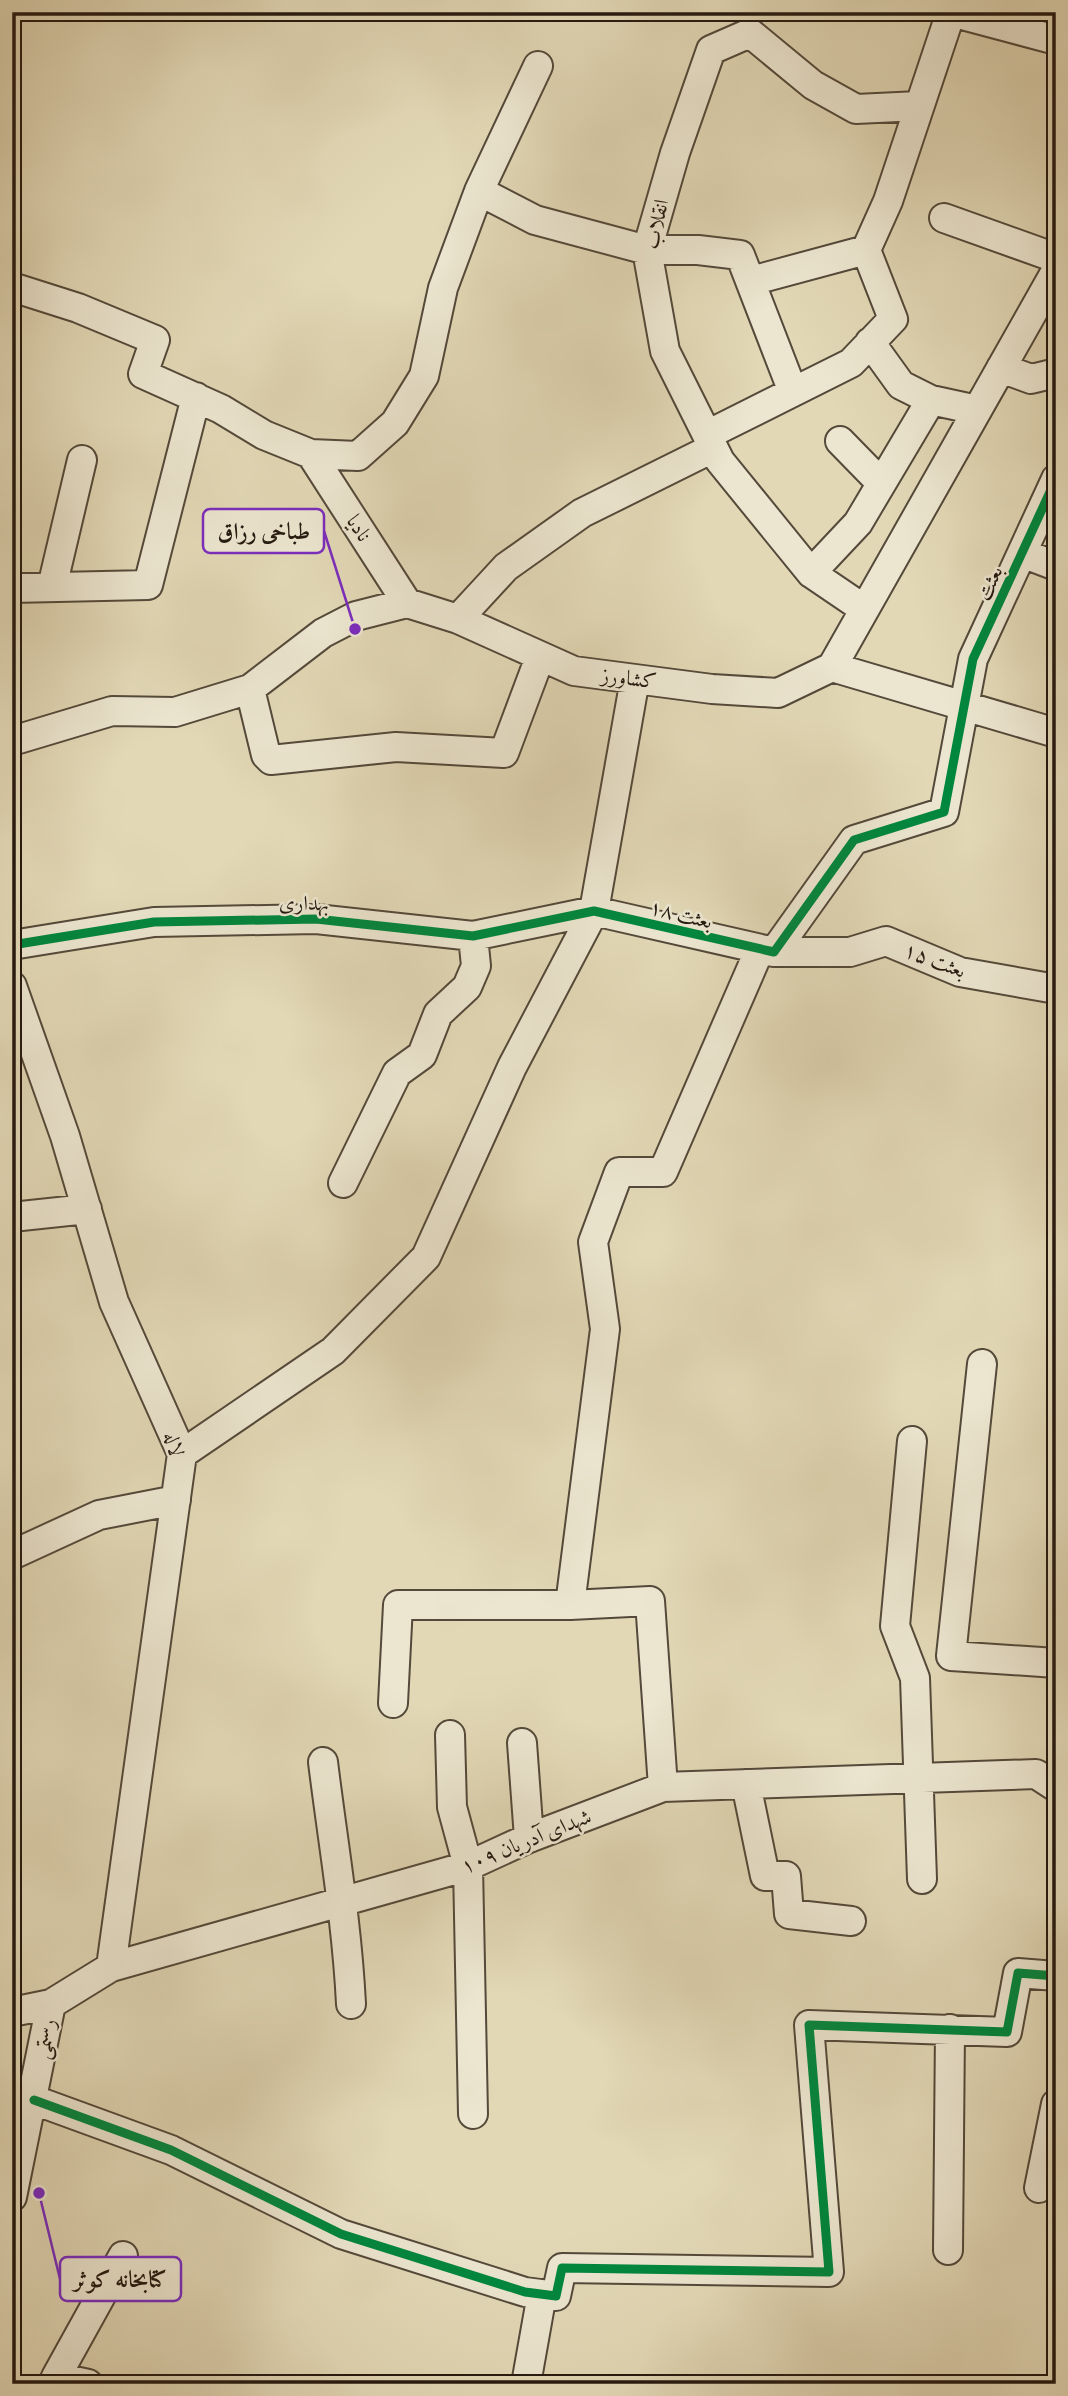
<svg xmlns="http://www.w3.org/2000/svg" width="1068" height="2396" font-family="Vollkorn,Amiri,serif">
  <style>
    .lines { fill: none; stroke-linecap: round; stroke-linejoin: round }
    .minor-casing { stroke: #54493a; stroke-width: 32 }
    .minor { stroke: #ece6d0; stroke-width: 28 }
    .cycleway-casing { stroke: #ece6d0; stroke-width: 13 }
    .cycleway { stroke: #00873e; stroke-width: 9 }
    .labels { text-anchor: middle; stroke-width: 5; stroke-linejoin: round; paint-order: stroke }
    .street-label { font-size: 21px; fill: #251910; stroke: #ece6d0 }
    .leader { fill: none; stroke: #7b2cbf; stroke-width: 2.5 }
    .callout-dot { fill: #7b2cbf; stroke: #ece6d0; stroke-width: 2.5 }
    .callout { fill: #ece6d0; stroke: #7b2cbf; stroke-width: 2.5 }
    .callout-label { font-size: 23px; text-anchor: middle; font-weight: bold; fill: #251910 }
  </style>
  <rect width="100%" height="100%" fill="#e2d8b6"/>
  <filter id="stains"><feTurbulence type="fractalNoise" baseFrequency=".00286" numOctaves="4"/><feColorMatrix values="0 0 0 0 .2 0 0 0 0 .09 0 0 0 0 .02 0 0 0 .5 -.17"/></filter>
  <radialGradient id="worn" r=".72"><stop offset=".6" stop-color="#630" stop-opacity="0"/><stop offset="1" stop-color="#630" stop-opacity=".3"/></radialGradient>
  <g class="lines">
    <g class="minor-casing">
      <path id="minor" d="M479 191 535 220 647 250H698L740 255 793 392
        M944 218 1056 258
        M751 281 866 250
        M12 287 78 308 155 340 143 374 221 409 264 435 311 454 358 456 395 423 424 376 443 288 479 191 538 66
        M870 342 901 385 931 400 977 410
        M1001 368 1031 379 1056 373
        M707 435 851 363 893 319 866 250 888 201 951 12 1056 40
        M840 441 881 483
        M311 454 407 603
        M1022 553 1056 566
        M811 573 858 523 931 400
        M52 587 82 460
        M12 588 148 585 196 397
        M864 609 811 573 720 461 665 351 647 250 675 153 711 50 750 33 813 85 856 109 919 106
        M458 619 506 567 582 513 713 448
        M832 667 1056 733
        M250 689 266 755 271 760 396 747 504 753 540 657
        M12 741 112 711 175 712 250 689 323 633 356 616 407 603 458 619 574 671 712 689 778 693 832 667 1056 271
        M12 945 154 922 316 919 473 936 594 911 774 952 854 840 944 812 973 659 1056 479
        M774 952H850L886 941 960 972 1056 989
        M12 986 65 1136 114 1302 182 1454 111 1967
        M343 1183 397 1073 422 1055 438 1014 467 987 476 966 473 936
        M12 1217 87 1209
        M982 1364 951 1656 1056 1663
        M912 1441 895 1626 915 1678 922 1879
        M182 1454 333 1351 426 1257 512 1067 594 911 635 679
        M12 1555 99 1515 176 1500
        M393 1703 398 1605H570
        M450 1735 452 1807 468 1866 473 2114
        M522 1743 529 1838
        M323 1762C333 1843 347 1923 351 2004
        M746 1784 765 1876H786L789 1914 851 1921
        M663 1787 650 1601 570 1605 605 1329 593 1242 619 1172H663L759 951
        M12 2012 51 2004 111 1967 468 1866 529 1838 663 1787 1036 1774 1056 1787
        M34 2100 171 2150 341 2234 525 2292 556 2296 562 2268 829 2272 809 2025 1007 2032 1018 1973 1056 1976
        M1039 2188 1056 2104
        M12 2197 51 2004
        M948 2250 950 2029
        M56 2377 123 2256
        M53 2384 56 2377 88 2384
        M526 2384 542 2294"/>
    </g>
    <use href="#minor" class="minor"/>
    <g class="cycleway-casing">
      <path id="cycleway" d="M12 945 154 922 316 919 473 936 594 911 774 952 854 840 944 812 973 659 1056 479
        M34 2100 171 2150 341 2234 525 2292 556 2296 562 2268 829 2272 809 2025 1007 2032 1018 1973 1056 1976"/>
    </g>
    <use href="#cycleway" class="cycleway"/>
  </g>
  <g class="labels">
    <g class="street-label">
      <text transform="translate(656 224) rotate(-77)" y="7">انقلاب</text>
      <text transform="translate(359 528) rotate(57)" y="7">نادیا</text>
      <text transform="translate(989 583) rotate(-65)" y="7">بعثت</text>
      <text transform="translate(629 678) rotate(7)" y="7">کشاورز</text>
      <text transform="translate(304 903) rotate(1)" y="7">بهداری</text>
      <text transform="translate(681 914) rotate(14)" y="7">بعثت ۱۸</text>
      <text transform="translate(935 960) rotate(21)" y="7">بعثت ۱۵</text>
      <text transform="translate(174 1444) rotate(74)" y="7">لاله</text>
      <text transform="translate(526 1841) rotate(-22)" y="7">شهدای آدریان ۱۰۹</text>
      <text transform="translate(45 2039) rotate(-80)" y="7">رستمی</text>
    </g>
  </g>
  <path class="leader" d="M355 629L324 531M39 2193L60 2279"/>
  <g class="callout-dot">
    <circle cx="355" cy="629" r="7"/>
    <circle cx="39" cy="2193" r="7"/>
  </g>
  <g class="callout">
    <rect x="203" y="509" width="121" height="44" rx="7"/>
    <rect x="60" y="2257" width="121" height="44" rx="7"/>
  </g>
  <g class="callout-label">
    <text x="264" y="539">طباخی رزاق</text>
    <text x="120" y="2287">کتابخانه کوثر</text>
  </g>
  <rect width="1068" height="2396" fill="none" stroke="#e2d8b6" stroke-width="42"/>
  <rect x="14" y="14" width="1040" height="2368" fill="none" stroke="#251910" stroke-width="3.5"/>
  <rect x="21" y="21" width="1026" height="2354" fill="none" stroke="#251910" stroke-width="2"/>
  <rect width="100%" height="100%" filter="url(#stains)"/>
  <rect width="100%" height="100%" fill="url(#worn)"/>
</svg>
